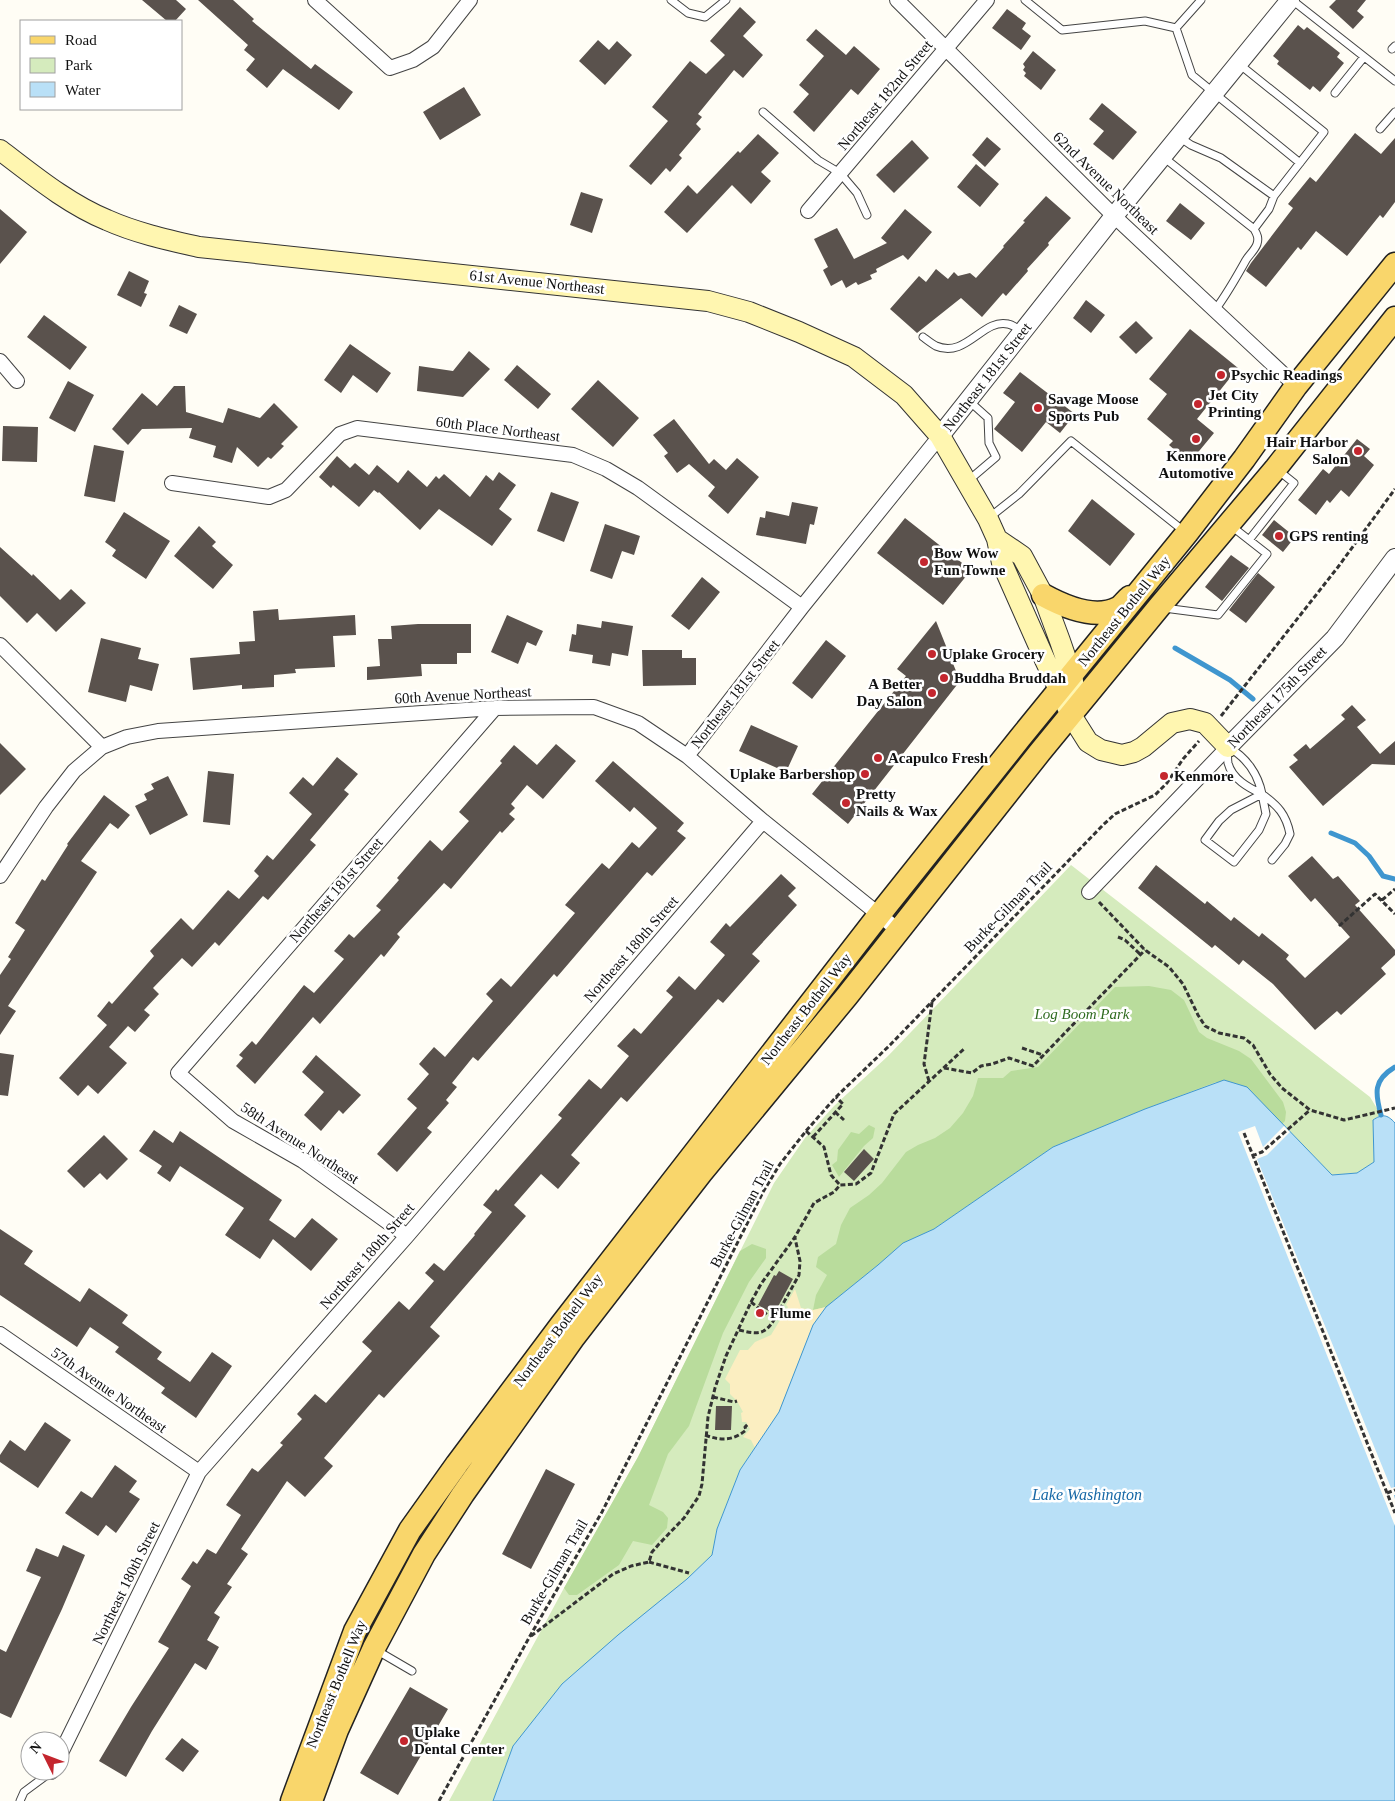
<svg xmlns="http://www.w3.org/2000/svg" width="1395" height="1801" font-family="Georgia,serif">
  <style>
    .green { fill: #d5ebbd }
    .forest { fill: #b9dc9c }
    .sand { fill: #fbeec1 }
    .water { fill: #b9e0f7; stroke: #3f96cf }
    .pier { fill: #fffdf5 }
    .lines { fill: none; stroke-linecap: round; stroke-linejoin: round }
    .stream { stroke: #3f96cf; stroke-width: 5 }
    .building { fill: #5a524d }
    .service-casing { stroke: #444; stroke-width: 9 }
    .minor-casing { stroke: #444; stroke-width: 16 }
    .tertiary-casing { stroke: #444; stroke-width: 20 }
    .secondary-casing { stroke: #333; stroke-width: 22 }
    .primary-casing { stroke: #222; stroke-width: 25 }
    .path { stroke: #333; stroke-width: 3; stroke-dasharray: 5 2.5; stroke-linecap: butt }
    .service { stroke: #fff; stroke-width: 7 }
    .minor { stroke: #fff; stroke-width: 14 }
    .tertiary { stroke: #fff; stroke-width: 18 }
    .secondary { stroke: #fff6b0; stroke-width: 20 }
    .primary { stroke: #f9d66b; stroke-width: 22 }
    .poi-dot { fill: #c4262e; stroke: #fff; stroke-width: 2 }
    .labels { text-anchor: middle; stroke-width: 5; stroke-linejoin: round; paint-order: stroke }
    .street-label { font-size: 15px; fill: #111; stroke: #fff }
    .poi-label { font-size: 15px; font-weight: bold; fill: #111; stroke: #fff; text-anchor: start }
    .park-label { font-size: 15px; font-style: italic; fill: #2f6b1f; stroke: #fff }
    .water-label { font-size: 16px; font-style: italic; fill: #1768a6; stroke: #fff }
  </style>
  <rect width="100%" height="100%" fill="#fffdf5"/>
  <path class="green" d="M1071 865 1370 1097 1381 1115 1373 1120 1374 1162 1357 1173 1332 1175 1284 1126 779 1412 740 1470 717 1529 712 1555 513 1746 493 1801H449L564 1588 638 1457 774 1183 805 1138 834 1106 888 1056Z"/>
  <path class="forest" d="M1149 986 1171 990 1184 1000 1199 1032 1207 1038 1239 1051 1251 1059 1283 1102 1286 1112 1285 1121 1270 1136 1216 1082 1145 1109 1053 1147 934 1229 903 1243 878 1265 826 1307 813 1310 816 1295 827 1275 816 1267 818 1257 836 1244 841 1225 850 1208 869 1195 882 1183 906 1152 918 1145 935 1138 950 1128 963 1113 973 1096 978 1078H1003L1011 1071 1038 1067 1115 987Z
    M869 1125 875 1128 873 1138 864 1146 839 1177 832 1165 837 1161 838 1150 851 1132 859 1134Z
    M752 1244 766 1249V1258L749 1282 723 1333 689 1426 668 1454 649 1505 663 1512 668 1518 667 1528 652 1545 633 1541 619 1565 577 1595H569L564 1588 638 1457 740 1251Z"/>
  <path class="sand" d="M795 1289 801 1308 813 1310 826 1307 813 1325 779 1412 755 1448 751 1440 743 1437 750 1429 746 1422H742L741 1413 743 1412 737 1401 730 1394V1384L725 1379 740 1350H748L755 1342 771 1335 788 1307 786 1305Z"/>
  <path class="water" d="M1224 1080 1247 1087 1332 1175 1357 1173 1374 1162 1373 1120C1382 1114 1387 1114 1395 1123V1801H493L513 1746 562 1684 618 1635 687 1579 712 1555 717 1529 740 1470 779 1412 813 1325 826 1307 878 1265 903 1243 934 1229 1053 1147 1145 1109Z"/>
  <path class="pier" d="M1255 1126 1263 1147 1284 1126 1290 1132 1267 1155 1257 1159 1391 1488 1395 1487V1495H1394L1395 1499V1526L1238 1132Z"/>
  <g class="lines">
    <path class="stream" d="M1175 648 1230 680 1253 699
      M1331 833 1355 843 1369 856 1383 876 1395 879
      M1381 1115C1375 1093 1373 1080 1395 1067"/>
  </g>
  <path class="building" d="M142 0H176L186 9 175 21H167Z
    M198 0H233L254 19 252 21 311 69 315 64 353 92 339 110 283 69 267 88 246 70 255 59 244 50 248 45Z
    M1336 0H1366L1357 11 1364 17 1353 29 1329 7Z
    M740 7 756 22 743 36 763 55 743 78 734 70 698 114 702 117 696 124 701 129 679 155 682 158 670 172 666 168 651 185 629 166 668 121 652 107 690 61 706 74 725 55 710 41Z
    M1007 9 1026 23 1022 29 1031 36 1021 50 992 28Z
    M1298 25 1304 30 1307 27 1340 53 1337 57 1344 63 1320 92 1313 86 1310 90 1277 64 1279 61 1273 56Z
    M816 29 846 55 854 46 880 69 858 95 851 89 814 132 793 112 809 94 799 85 824 56 806 40Z
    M598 40 609 50 617 41 632 55 605 85 579 61Z
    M1033 51 1056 70 1041 90 1024 76 1026 73 1023 70 1025 67 1023 64Z
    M464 87 481 115 440 140 423 112Z
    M1102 103 1137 132 1113 160 1093 144 1104 131 1089 119Z
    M1355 133 1381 154 1395 138V202L1383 218 1380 215 1347 256 1316 231 1301 250 1298 247 1266 287 1246 271 1251 263 1293 208 1288 204 1310 177 1316 182Z
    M758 134 779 153 761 172 771 181 751 204 732 185 687 233 664 212 688 185 697 194 738 151 740 153Z
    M987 137 1001 149 985 167 972 155Z
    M912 140 929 158 894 193 876 175Z
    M976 164 999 184 980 207 957 187Z
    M581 192 603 199 592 233 570 225Z
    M1046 196 1071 218 1048 243 1049 245 1027 269 1028 271 1006 296 1003 293 982 317 961 298 917 333 890 309 919 276 926 282 936 269 948 279 954 272 958 276 970 273 976 278 1004 247 1003 246 1025 222 1023 221Z
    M1180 203 1205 223 1191 240 1166 221Z
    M0 209 27 232 0 264Z
    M905 209 932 232 908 260 903 255 876 269 877 272 870 275 872 279 858 285 856 282 846 288 842 280 831 286 823 270 828 267 814 239 837 228 854 259 887 243 881 238Z
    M129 271 149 281 144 293 147 294 141 307 117 295Z
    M1086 300 1105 315 1091 333 1073 318Z
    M179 305 197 314 187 334 169 326Z
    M44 315 87 347 70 370 27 337Z
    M1136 321 1153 338 1136 354 1119 337Z
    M1190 329 1238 368 1197 419 1214 433 1195 456 1184 458 1169 445 1173 441 1147 419 1167 394 1149 379Z
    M350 344 391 373 377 393 353 375 341 393 324 380Z
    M469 351 490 369 463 397 417 391 419 366 453 371Z
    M517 365 551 394 538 409 504 380Z
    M1020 372 1075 414 1060 433 1046 422 1022 452 994 429 1015 402 1003 393Z
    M598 380 639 418 613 447 571 409Z
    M68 381 94 395 75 432 49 418Z
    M174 386H185L186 412 223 423 228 408 260 418 274 403 298 427 281 444 284 446 271 459 268 457 258 467 237 447 232 463 213 457 216 446 189 438 192 428 142 429 128 445 112 429 142 393 157 406Z
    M674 419 709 464 714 459 726 470 737 458 759 477 728 514 708 496 715 487 689 464 677 473 664 456 668 453 653 435Z
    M3 426 38 427 37 462 2 461Z
    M1357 439 1370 449 1364 456 1374 465 1349 497 1341 490 1330 503 1327 500 1316 515 1298 500 1323 469 1329 474Z
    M94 445 124 451 115 502 84 496Z
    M337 456 350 468 355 463 369 475 377 465 398 483 408 470 427 487 436 476 439 479 444 474 470 497 486 475 493 481 499 472 516 485 499 509 512 519 492 546 439 509 420 530 379 492 378 493 374 490 359 507 333 485 331 488 319 477Z
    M551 492 579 502 564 542 537 531Z
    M1092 499 1135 534 1110 566 1068 531Z
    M792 502 818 507 814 525 810 524 806 544 756 535 760 517 765 518 766 511 789 516Z
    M124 512 170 541 146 579 112 556 116 550 105 542Z
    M905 518 971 570 943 605 877 553Z
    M1274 520 1295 537 1283 552 1262 535Z
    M605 524 640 536 634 555 622 551 612 579 590 571Z
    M199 526 216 542 212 546 233 565 213 589 174 556Z
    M0 547 32 576 33 574 60 600 71 589 86 603 56 632 37 613 27 623 0 596Z
    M1231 555 1249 568 1222 601 1205 587Z
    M1258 573 1275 587 1246 623 1229 610Z
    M702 577 720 592 689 630 671 616Z
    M278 609 279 620 355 615 356 635 333 636 335 667 295 669 296 673 274 675V687L242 689V685L193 690 190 658 240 654 239 642 255 641 253 611Z
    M507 615 543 631 536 646 527 642 518 664 491 652Z
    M602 621 633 626 628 656 612 653 610 666 592 663 593 655 569 651 572 634 576 635 577 624 601 628Z
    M936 621 960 681 848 824 812 794 906 676 897 669Z
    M418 624H471V653H457V664H421L422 676 367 680V667L380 666 378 639H392L391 626Z
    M101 638 141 648 138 659 159 664 152 691 130 685 126 702 88 692Z
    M826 640 846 656 812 699 792 683Z
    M642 650H682V658H696V685L643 686Z
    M1352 705 1366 720 1357 727 1380 754 1395 741V765L1372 764 1323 806 1289 767 1298 760 1293 755 1306 744 1310 749 1345 719 1341 715Z
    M751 725 798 746 786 772 739 751Z
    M0 743 26 769 0 795Z
    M556 744 576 761 543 799 527 785 511 804 515 808 509 814 515 819 502 833 500 831 451 889 444 883 397 934 400 937 384 957 381 954 320 1024 313 1017 255 1084 236 1066 243 1058 239 1055 252 1041 256 1045 304 985 314 993 344 959 334 951 349 934 354 938 381 910 376 906 399 880 397 878 430 840 442 851 469 821 459 812 502 763 500 761 514 745 537 765Z
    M337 757 358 774 344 790 349 794 310 840 316 845 268 900 263 896 219 946 215 942 192 967 182 958 153 988 159 994 144 1010 150 1015 135 1032 128 1026 109 1047 127 1063 98 1094 88 1085 78 1096 59 1078 107 1025 97 1016 109 1001 112 1004 154 956 150 951 181 918 193 930 228 890 239 899 259 876 254 871 267 855 273 860 312 814 289 793 303 777 313 786Z
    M613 761 684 823 677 831 686 838 652 876 647 872 557 977 554 974 478 1061 473 1057 452 1083 457 1087 446 1100 449 1103 427 1128 432 1132 397 1172 377 1154 417 1108 407 1099 429 1074 419 1064 434 1047 445 1057 493 1001 486 994 501 978 511 987 575 913 565 905 602 863 609 869 632 842 639 848 657 828 634 807 630 812 595 781Z
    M208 771 234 774 230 825 203 822Z
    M168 776 188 815 150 835 135 806 147 800 144 794 154 789 151 784Z
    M104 795 130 815 118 829 110 823 81 861 97 872 8 1006 16 1011 0 1035V975L11 959 8 957 25 930 15 923 42 879 45 881 68 845 67 844Z
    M1312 856 1333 879 1338 876 1360 901 1355 905 1395 950V955L1381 968 1386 974 1341 1015 1337 1011 1315 1030 1273 984 1243 960 1239 965 1215 945 1212 948 1138 888 1156 865 1205 904 1207 901 1231 921 1234 917 1259 937 1262 933 1289 955 1286 959 1305 978 1350 937 1315 898 1311 902 1288 876Z
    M781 874 796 888 788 896 797 905 752 954 760 961 723 1003 718 999 627 1102 621 1097 571 1155 580 1163 558 1189 541 1174 514 1205 526 1216 430 1327 440 1336 384 1398 379 1394 324 1458 333 1466 305 1497 287 1481 241 1549 248 1554 227 1584 232 1587 214 1613 220 1617 207 1640 219 1647 206 1670 195 1663 152 1731 126 1777 99 1761 131 1707 169 1648 158 1642 191 1586 181 1579 193 1561 197 1564 207 1549 216 1554 241 1515 226 1505 252 1468 258 1472 283 1445 280 1443 302 1419 297 1414 315 1394 326 1403 372 1351 362 1342 399 1301 409 1310 434 1281 425 1273 434 1263 444 1271 475 1235 474 1234 492 1212 483 1205 496 1189 498 1191 562 1118 558 1115 589 1079 601 1089 629 1056 617 1046 634 1028 641 1034 673 997 666 991 679 976 695 990 725 955 710 942 726 923 730 927Z
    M0 1053 14 1055 8 1096 0 1095Z
    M316 1055 361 1095 343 1114 339 1110 321 1131 304 1115 324 1092 302 1072Z
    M154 1130 173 1143 180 1131 282 1200 269 1220 295 1238 312 1218 338 1239 311 1271 273 1239 260 1259 225 1235 244 1208 180 1166 170 1182 157 1173 162 1166 139 1151Z
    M104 1135 128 1159 107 1180 100 1173 84 1188 67 1171Z
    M864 1149 874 1159 854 1181 844 1172Z
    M0 1229 33 1251 24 1264 80 1302 89 1288 128 1315 122 1323 162 1352 157 1359 190 1382 212 1352 232 1366 196 1418 161 1393 165 1388 115 1352 119 1347 90 1327 77 1347 0 1295Z
    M779 1271 793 1279 774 1314 758 1305 774 1275 776 1276Z
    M716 1406H732L731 1430H715Z
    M45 1422 71 1440 38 1488 0 1462V1455L10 1440 25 1451Z
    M115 1465 137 1481 129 1492 140 1499 116 1533 106 1525 98 1536 65 1513 81 1491 92 1498Z
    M546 1469 575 1484 531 1569 502 1554Z
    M63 1545 85 1555 62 1609 11 1718 0 1713V1649L6 1652 41 1577 26 1571 36 1548 58 1557Z
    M410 1687 448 1709 398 1795 360 1773Z
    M182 1738 199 1751 183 1772 165 1759Z"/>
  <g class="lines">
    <g class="service-casing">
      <path id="service" d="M671 0 688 13 705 17 726 0
        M1025 0 1062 30 1145 21 1176 28 1192 75 1300 163
        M1292 0 1395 81
        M1176 28 1201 0
        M1392 49 1395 46
        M1239 64 1324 132 1274 196 1269 209 1254 229
        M1335 93 1364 57
        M763 112 818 160 840 173 857 193 867 215
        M1380 129 1395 112
        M1179 137 1191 145 1221 158 1274 196
        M1162 156 1254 229C1257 234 1259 238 1257 244 1255 250 1249 255 1246 260 1236 278 1227 294 1215 310
        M923 337C927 340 932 344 936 346 966 359 983 318 1008 324 1013 325 1018 329 1022 331
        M968 400 988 418 989 443 996 457 969 480
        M990 517 1019 494 1071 441 1185 532
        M1249 540 1294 483 1279 471
        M1164 608 1218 615 1267 554 1230 525
        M1228 747C1246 757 1258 774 1262 794 1249 788 1232 779 1228 763 1227 758 1228 751 1228 747Z
        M1262 794 1266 814 1259 830 1234 862 1205 840 1219 821 1231 810Z
        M1262 794C1278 806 1286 814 1290 834L1285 844 1272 860
        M376 1650 412 1671
        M20 1801 24 1792 51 1772"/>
    </g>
    <g class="minor-casing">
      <path id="minor" d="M315 0 390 68 413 60 433 47 470 0
        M897 0 1114 216 1296 386
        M808 211 987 0
        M0 361 17 381
        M172 483 269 497 286 490 340 434 357 428 573 455 606 469 638 488 802 607
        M0 645 102 747
        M687 756 802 607 940 436
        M0 876 46 807 74 771 102 747 127 737 158 731 495 708 594 707 638 723 687 756 763 821 898 930
        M1089 892 1228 747
        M407 1236 303 1161 233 1121 178 1073 495 708
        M0 1334 199 1472
        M60 1755 199 1472 407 1236 763 821
        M51 1772 52 1771"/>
    </g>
    <g class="tertiary-casing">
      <path id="tertiary" d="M940 436 1114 216 1290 0
        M1228 747 1335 638 1395 558"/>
    </g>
    <g class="secondary-casing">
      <path id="secondary" d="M0 150C33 175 68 204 107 220 136 233 168 240 199 247L708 301 749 312 799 332 854 357 904 395 940 436 988 519 997 539 1002 563 1045 660 1071 715 1088 742 1101 750 1122 755 1134 752 1143 747 1172 723 1190 719 1205 723 1228 747
        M997 539 1022 556 1043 595 1060 641 1072 676 1074 687"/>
    </g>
    <g class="primary-casing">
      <path id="primary" d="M1043 595C1063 606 1095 620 1118 608 1122 606 1126 600 1130 597
        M292 1801 355 1631 410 1530 457 1464 561 1325 879 915 1020 738 1187 533 1244 459 1296 386 1395 264
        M311 1801 337 1730 374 1648 424 1554 463 1494 574 1337 701 1173 847 996 1040 752 1159 607 1276 468 1395 318"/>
    </g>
    <path class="path" d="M1221 716 1338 567 1395 489
      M1382 900 1395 889
      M1099 902 1145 950 1169 967 1183 984 1198 1015 1205 1026 1219 1033 1244 1038 1253 1045 1270 1074 1282 1088 1310 1110 1344 1120 1395 1108
      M1339 926 1375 894 1395 914
      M1118 937 1125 940 1140 954
      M1022 1048 1043 1055
      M944 1068 972 1073 981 1066 992 1064 1009 1058 1033 1066 1145 950
      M929 1081 924 1064 932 1002
      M835 1112 844 1120
      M806 1131 824 1147 831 1175 840 1185
      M1244 1133 1395 1513
      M813 1137 843 1104 836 1097
      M1252 1156 1262 1152 1310 1110
      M751 1302 774 1320
      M739 1330C756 1334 764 1336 774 1320L799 1275 800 1261 795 1238
      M713 1397 734 1402 737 1401
      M705 1435C721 1441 733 1441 746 1430L745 1427 748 1424
      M1387 1493 1395 1490
      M649 1562 689 1573
      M531 1636 613 1574 631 1566 649 1562 652 1552 659 1544 684 1518 699 1496 702 1484 708 1417 715 1388 726 1356 751 1302 761 1284 795 1237 814 1203 834 1192 840 1185 856 1184 871 1173 894 1114 965 1048
      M439 1801 530 1636 602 1512 763 1192 780 1164 806 1131 836 1097 890 1045 1103 825 1115 814 1155 795 1167 783 1183 759 1199 741"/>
    <use href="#service" class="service"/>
    <use href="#minor" class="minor"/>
    <use href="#tertiary" class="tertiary"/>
    <use href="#secondary" class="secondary"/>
    <use href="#primary" class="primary"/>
  </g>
  <g class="poi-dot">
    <circle cx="1221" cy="375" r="5"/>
    <circle cx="1198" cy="404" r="5"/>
    <circle cx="1038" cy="408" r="5"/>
    <circle cx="1196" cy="439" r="5"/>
    <circle cx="1358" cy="451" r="5"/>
    <circle cx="1279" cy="536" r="5"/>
    <circle cx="924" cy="562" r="5"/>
    <circle cx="932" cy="654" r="5"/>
    <circle cx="944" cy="678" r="5"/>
    <circle cx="932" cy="693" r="5"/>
    <circle cx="878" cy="758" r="5"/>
    <circle cx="865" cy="774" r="5"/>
    <circle cx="1164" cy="776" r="5"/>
    <circle cx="846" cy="803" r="5"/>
    <circle cx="760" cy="1313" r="5"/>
    <circle cx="404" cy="1741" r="5"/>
  </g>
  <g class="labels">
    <g class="street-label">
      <text transform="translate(885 95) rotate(-50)" y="5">Northeast 182nd Street</text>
      <text transform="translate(1106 183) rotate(44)" y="5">62nd Avenue Northeast</text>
      <text transform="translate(537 282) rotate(6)" y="5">61st Avenue Northeast</text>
      <text transform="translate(987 377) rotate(-52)" y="5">Northeast 181st Street</text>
      <text transform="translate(498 429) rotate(7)" y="5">60th Place Northeast</text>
      <text transform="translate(1124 611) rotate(-51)" y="5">Northeast Bothell Way</text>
      <text transform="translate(735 694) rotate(-52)" y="5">Northeast 181st Street</text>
      <text transform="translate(463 695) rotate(-3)" y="5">60th Avenue Northeast</text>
      <text transform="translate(1277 697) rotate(-46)" y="5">Northeast 175th Street</text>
      <text transform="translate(336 890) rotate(-49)" y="5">Northeast 181st Street</text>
      <text transform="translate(1008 907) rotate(-46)" y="5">Burke-Gilman Trail</text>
      <text transform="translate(631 949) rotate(-49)" y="5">Northeast 180th Street</text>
      <text transform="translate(806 1009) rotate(-52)" y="5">Northeast Bothell Way</text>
      <text transform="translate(300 1143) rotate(33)" y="5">58th Avenue Northeast</text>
      <text transform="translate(742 1214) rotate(-62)" y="5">Burke-Gilman Trail</text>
      <text transform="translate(367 1256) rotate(-49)" y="5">Northeast 180th Street</text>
      <text transform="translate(558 1330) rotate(-53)" y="5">Northeast Bothell Way</text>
      <text transform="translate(109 1390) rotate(35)" y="5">57th Avenue Northeast</text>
      <text transform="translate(554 1572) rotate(-60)" y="5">Burke-Gilman Trail</text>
      <text transform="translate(126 1583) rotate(-64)" y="5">Northeast 180th Street</text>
      <text transform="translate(336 1684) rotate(-68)" y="5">Northeast Bothell Way</text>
    </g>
    <g class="poi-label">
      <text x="1231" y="380">Psychic Readings</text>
      <text x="1208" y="400">Jet City<tspan x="1208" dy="17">Printing</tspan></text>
      <text x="1048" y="404">Savage Moose<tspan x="1048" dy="17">Sports Pub</tspan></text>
      <text x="1348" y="447" text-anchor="end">Hair Harbor<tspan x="1348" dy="17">Salon</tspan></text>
      <text x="1196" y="461" text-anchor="middle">Kenmore<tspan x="1196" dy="17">Automotive</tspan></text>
      <text x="1289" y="541">GPS renting</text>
      <text x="934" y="558">Bow Wow<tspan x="934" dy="17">Fun Towne</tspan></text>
      <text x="942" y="659">Uplake Grocery</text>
      <text x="954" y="683">Buddha Bruddah</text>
      <text x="922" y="689" text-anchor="end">A Better<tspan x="922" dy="17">Day Salon</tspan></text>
      <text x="888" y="763">Acapulco Fresh</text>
      <text x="855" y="779" text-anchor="end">Uplake Barbershop</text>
      <text x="1174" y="781">Kenmore</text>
      <text x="856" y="799">Pretty<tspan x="856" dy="17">Nails &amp; Wax</tspan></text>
      <text x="770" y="1318">Flume</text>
      <text x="414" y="1737">Uplake<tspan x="414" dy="17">Dental Center</tspan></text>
    </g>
    <g class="park-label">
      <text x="1082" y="1019">Log Boom Park</text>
    </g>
    <g class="water-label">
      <text x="1087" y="1500">Lake Washington</text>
    </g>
  </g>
  <rect x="20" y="20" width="162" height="90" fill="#ffffff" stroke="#a0a0a0"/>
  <rect x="30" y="36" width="25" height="8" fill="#f9d66b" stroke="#a0a0a0"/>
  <text x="65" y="45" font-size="15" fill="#111111">Road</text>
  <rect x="30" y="58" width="25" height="15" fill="#d5ebbd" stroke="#a0a0a0"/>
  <text x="65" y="70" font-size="15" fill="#111111">Park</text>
  <rect x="30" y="82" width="25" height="15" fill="#b9e0f7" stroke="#a0a0a0"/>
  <text x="65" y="95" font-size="15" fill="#111111">Water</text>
  <g transform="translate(45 1756) rotate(312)"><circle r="24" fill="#ffffff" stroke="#a0a0a0"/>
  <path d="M0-4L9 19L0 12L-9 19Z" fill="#c4262e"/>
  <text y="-8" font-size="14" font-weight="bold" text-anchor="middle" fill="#111111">N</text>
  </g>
</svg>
